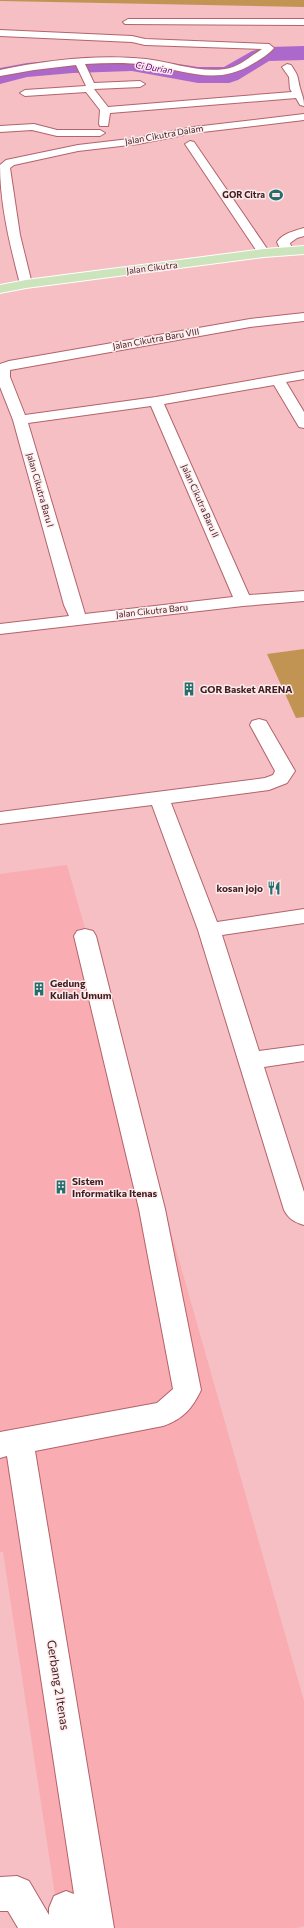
<svg xmlns="http://www.w3.org/2000/svg" width="304" height="1928" font-family="Commissioner,sans-serif">
  <style>
    .built { fill: #f9acb2 }
    .green { fill: #c29454 }
    .lines { fill: none; stroke-linecap: round; stroke-linejoin: round }
    .river { fill: #ac69cb; fill-rule: evenodd }
    .minor-casing { stroke: #b3636b; stroke-width: 2 }
    .major-casing { stroke: #fff; stroke-width: 2 }
    .minor { fill: #fff; fill-rule: evenodd }
    .major { fill: #cbe4bc; fill-rule: evenodd }
    .labels { text-anchor: middle; stroke-width: 3; stroke-linejoin: round; paint-order: stroke }
    .far-water-label { font-size: 9px; font-style: italic; fill: #630084; stroke: #feebec }
    .far-street-label { font-size: 9px; fill: #3f1d21; stroke: #feebec }
    .far-poi-label { font-size: 9px; font-weight: bold; fill: #3f1d21; stroke: #feebec; text-anchor: end }
    .poi-label { font-size: 10px; font-weight: bold; fill: #3f1d21; stroke: #feebec; text-anchor: start }
    .near-street-label { font-size: 12px; fill: #3f1d21; stroke: #feebec }
  </style>
  <rect width="100%" height="100%" fill="#f5bfc3"/>
  <path class="built" d="M67 865 304 1701V1926L296 1928H60L3 1552H0V874Z"/>
  <path class="green" d="M0 0H304V7L0 1Z
    M304 649V717L296 718 267 654Z"/>
  <g class="lines">
    <path class="river" d="M304 46V60L269 61 238 80 229 83H198L132 71 73 73 27 77 0 84V68L27 63 73 59 132 57 198 67H224L252 51 269 47Z"/>
    <g class="minor-casing">
      <path id="minor" d="M128 19H304V25L125 24 123 22Z
        M0 30 132 36 145 39 269 44 274 48C269 54 261 59 254 63 216 87 187 70 147 65 126 62 106 63 85 64L94 83 140 81 145 84 140 87 94 89 108 107 292 92 290 89 289 77 282 67 287 64 291 65C299 77 297 75 300 88 302 95 304 98 304 106L300 105 296 98 110 113 108 126H100L99 124 100 110 86 92 25 96 20 93 25 90 86 86 76 65 34 70 0 76V70C47 60 98 54 146 59 172 62 198 73 225 69 238 68 251 56 262 49L145 45 132 42 0 36Z
        M304 114V120L194 133 138 144 78 151 14 165 10 168 20 235 32 284 31 287H21L20 284C10 245 0 205 0 165L6 160 78 145 138 138 194 127Z
        M34 124 57 130H100L105 133 100 136H57L32 130 0 132V126Z
        M190 141 194 142 270 253 268 256 264 257 258 253 185 144Z
        M304 228V236L297 238 290 243 293 252 291 255H283L277 242C283 233 294 231 304 228Z
        M304 313V321L250 327 10 370V377L25 415 156 397 304 371V379L286 382 304 412V428L299 427 274 385 164 404 249 595 304 591V601L243 606 0 634V624L69 616 64 605 13 420 0 387V364L9 361 250 319ZM151 406 233 597 85 614 28 423Z
        M259 719 266 721 295 771 287 783 269 790 171 803 217 922 304 909V923L222 935 259 1051 304 1045V1061L264 1067 304 1192V1225C294 1222 289 1219 284 1210L198 930 152 805 0 824V812L265 778 273 775 275 771 250 725 252 721Z
        M85 929 93 931 96 936 165 1209 201 1390C192 1409 183 1419 163 1426L35 1451 114 1928H18L8 1911H0V1877L17 1876 29 1881 49 1915V1908L54 1896 66 1891 74 1894 7 1456 0 1458V1432L157 1403 173 1389 139 1209 74 936 77 931Z"/>
    </g>
    <g class="major-casing">
      <path id="major" d="M304 246V254L264 257 26 288 0 293V285L26 280 264 249Z"/>
    </g>
    <use href="#minor" class="minor"/>
    <use href="#major" class="major"/>
  </g>
  <defs>
    <g id="stadium-bare" transform="scale(1.08)"><path d="M0-5a6.5 5 0 1 0 0 10a6.5 5 0 1 0 0-10ZM-3.5-1.8h7v3.6h-7Z" fill="#246f6e" stroke="#feebec" stroke-width="2.5" paint-order="stroke"/></g>
    <g id="building-bare" transform="scale(1.08)"><path d="M-4-6H4V6H1V3H-1V6H-4ZM-2.5-4.3h1.7v1.8h-1.7ZM.8-4.3h1.7v1.8H.8ZM-2.5-1h1.7V.8h-1.7ZM.8-1h1.7V.8H.8Z" fill="#246f6e" stroke="#feebec" stroke-width="2.5" paint-order="stroke"/></g>
    <g id="restaurant-bare" transform="scale(1.08)"><path d="M-5-6h1v4h1v-4h1v4h1v-4h1v5L-1.5 .5V6h-2V.5L-5-1ZM5-6V6H3V1.5H1.5Q1.5-4 5-6Z" fill="#246f6e" stroke="#feebec" stroke-width="2.5" paint-order="stroke"/></g>
  </defs>
  <g fill-rule="evenodd">
    <use href="#stadium-bare" x="276" y="195"/>
    <use href="#building-bare" x="189" y="689"/>
    <use href="#restaurant-bare" x="274" y="888"/>
    <use href="#building-bare" x="39" y="989"/>
    <use href="#building-bare" x="61" y="1187"/>
  </g>
  <g class="labels">
    <g class="far-water-label">
      <text transform="translate(154 68) rotate(9)" y="3">Ci Durian</text>
    </g>
    <g class="far-street-label">
      <text transform="translate(164 135) rotate(-10)" y="3">Jalan Cikutra Dalam</text>
      <text transform="translate(152 268) rotate(-7)" y="3">Jalan Cikutra</text>
      <text transform="translate(156 339) rotate(-10)" y="3">Jalan Cikutra Baru VIII</text>
      <text transform="translate(40 490) rotate(74)" y="3">Jalan Cikutra Baru I</text>
      <text transform="translate(200 501) rotate(66)" y="3">Jalan Cikutra Baru II</text>
      <text transform="translate(152 611) rotate(-6)" y="3">Jalan Cikutra Baru</text>
    </g>
    <g class="far-poi-label">
      <text x="265" y="198">GOR Citra</text>
    </g>
    <g class="poi-label">
      <text x="200" y="693">GOR Basket ARENA</text>
      <text x="263" y="892" text-anchor="end">kosan jojo</text>
      <text x="50" y="987">Gedung<tspan x="50" dy="12">Kuliah Umum</tspan></text>
      <text x="72" y="1185">Sistem<tspan x="72" dy="12">Informatika Itenas</tspan></text>
    </g>
    <g class="near-street-label">
      <text transform="translate(58 1685) rotate(81)" y="4">Gerbang 2 Itenas</text>
    </g>
  </g>
</svg>
